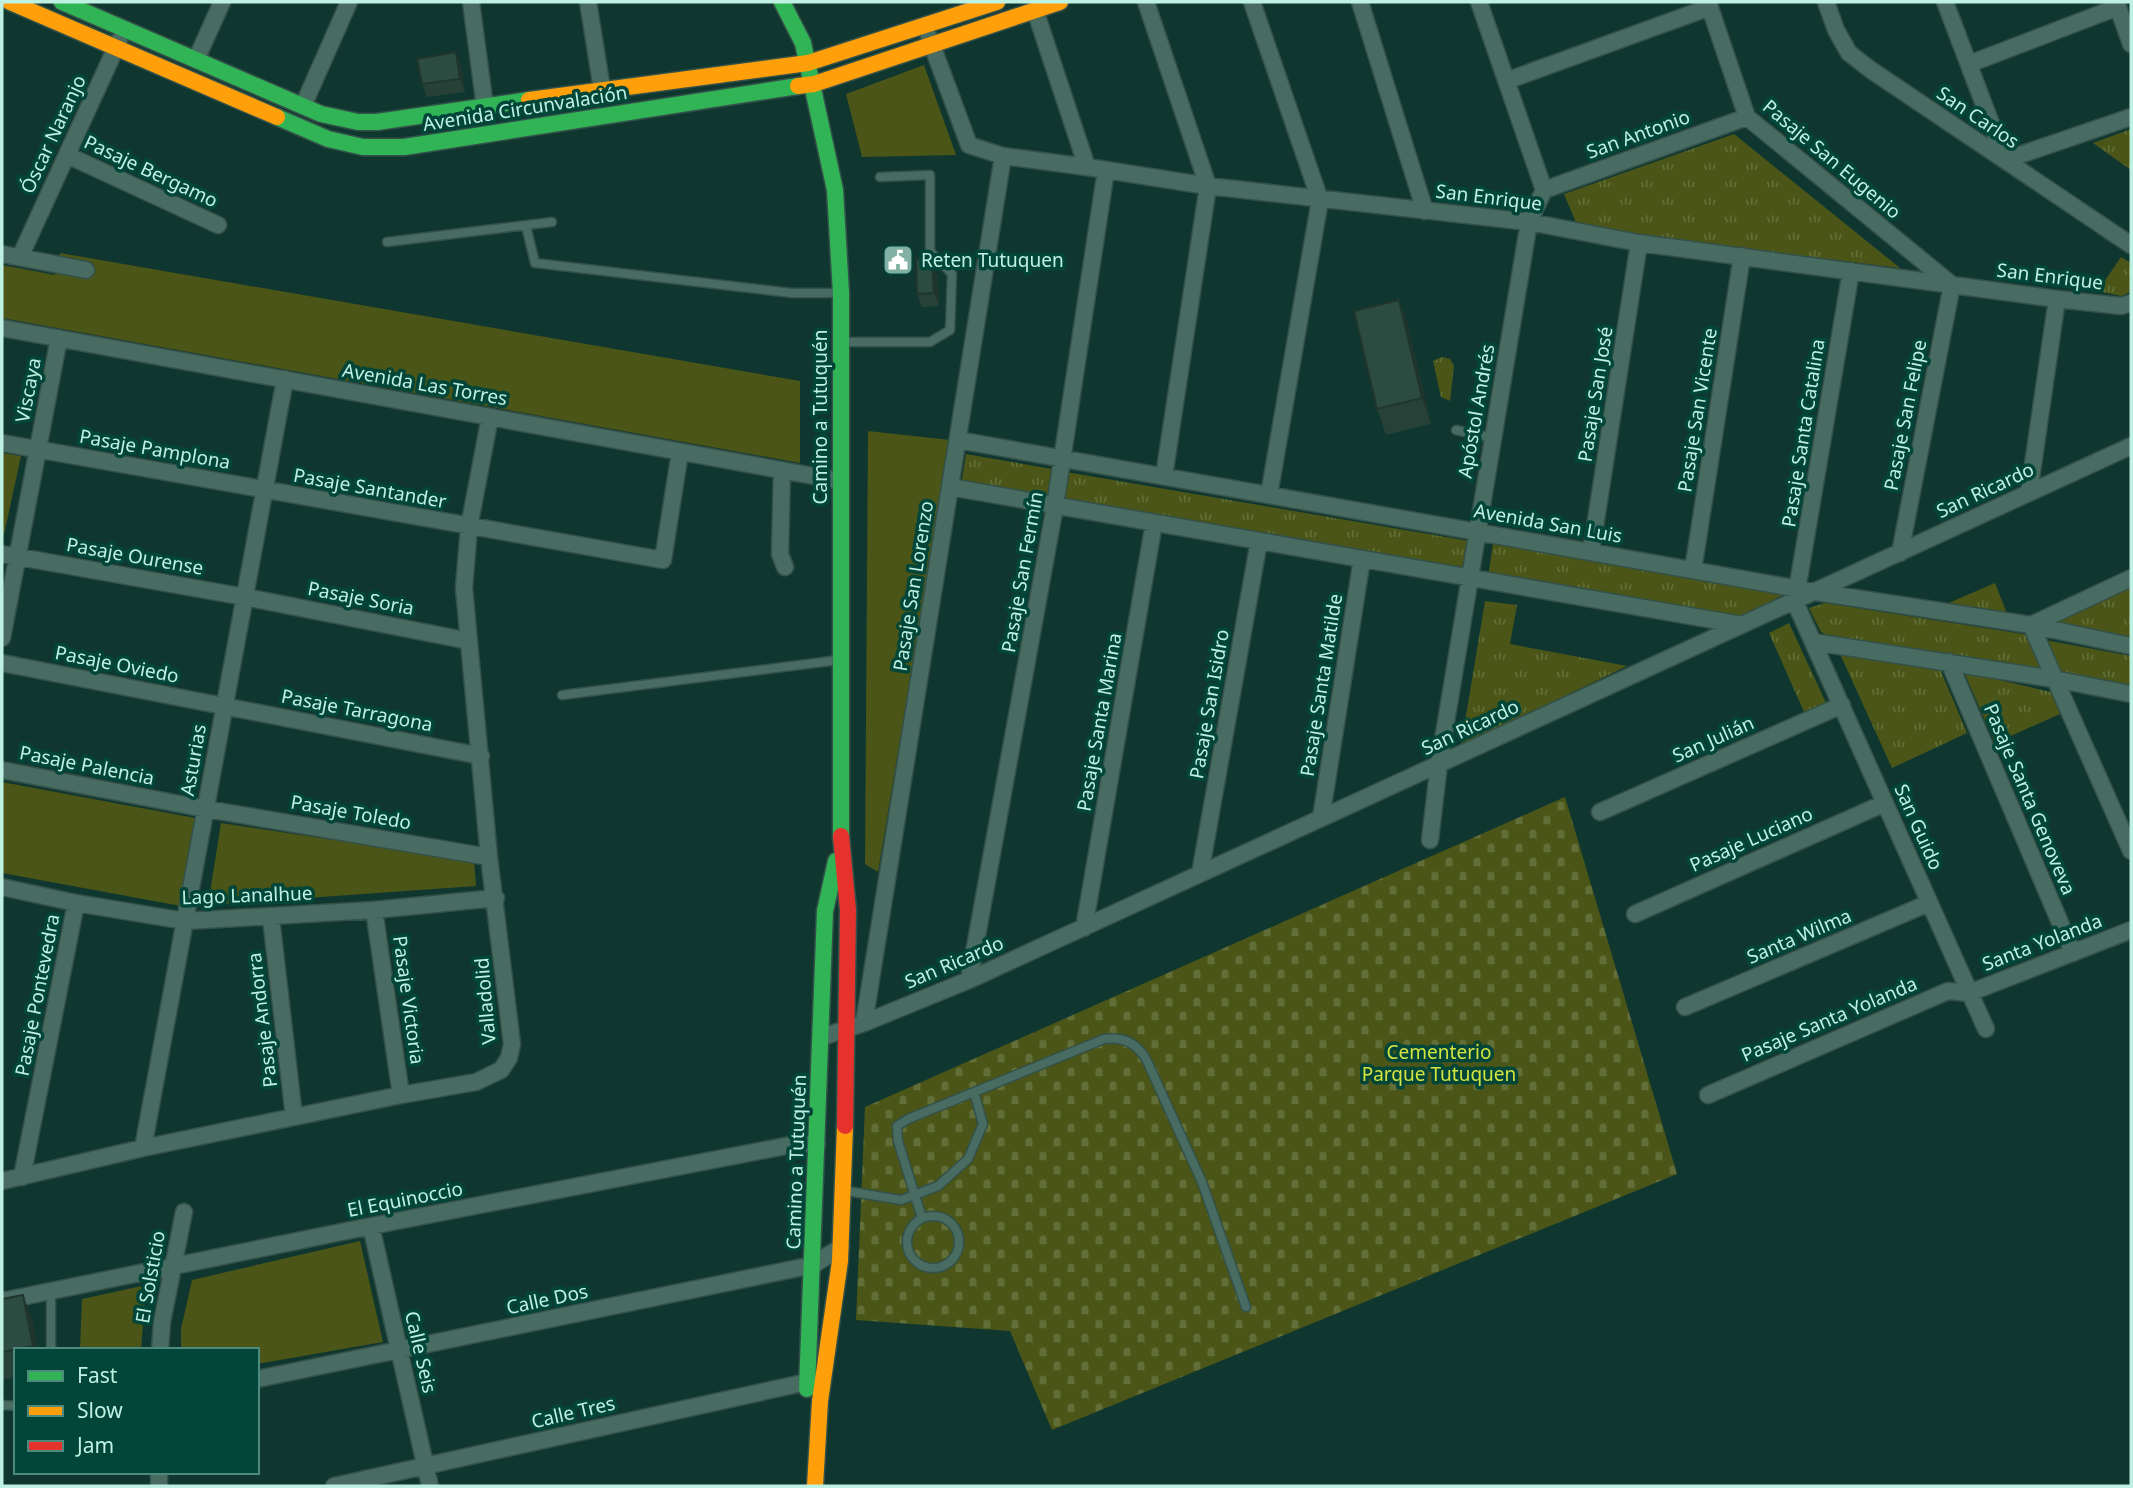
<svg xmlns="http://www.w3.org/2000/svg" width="2133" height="1488" font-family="'Noto Sans',sans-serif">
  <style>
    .grass { fill: url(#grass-tufts) }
    .cemetery { fill: url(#cemetery-stones) }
    .park { fill: #4a5517 }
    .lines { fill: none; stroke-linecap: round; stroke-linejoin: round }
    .lane-casing { stroke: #335149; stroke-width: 11 }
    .street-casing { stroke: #335149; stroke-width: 19 }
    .fast-casing { stroke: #335149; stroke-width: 19 }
    .slow-casing { stroke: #335149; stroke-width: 19 }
    .jam-casing { stroke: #335149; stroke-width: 19 }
    .lane { stroke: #486b62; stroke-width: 8 }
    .street { stroke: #486b62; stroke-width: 16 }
    .fast { stroke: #30b455; stroke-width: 16 }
    .slow { stroke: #ff9f0a; stroke-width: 16 }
    .jam { stroke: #e5322d; stroke-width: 16 }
    .wall { fill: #274138 }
    .shaded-wall { fill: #20352e }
    .building { fill: #2d4c41; stroke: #20352e; stroke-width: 2 }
    .labels { text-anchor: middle; stroke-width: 7; stroke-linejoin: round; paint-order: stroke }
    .street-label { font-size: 19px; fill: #bff1e2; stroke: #014639 }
    .poi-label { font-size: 19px; fill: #bff1e2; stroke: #014639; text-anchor: start }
    .park-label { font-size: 19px; fill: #d4e43f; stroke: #014639 }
  </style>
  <defs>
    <pattern id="grass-tufts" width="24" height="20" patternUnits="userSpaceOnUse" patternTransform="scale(1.75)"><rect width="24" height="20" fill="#4a5517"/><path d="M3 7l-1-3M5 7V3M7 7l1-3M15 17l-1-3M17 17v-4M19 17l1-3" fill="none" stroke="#626e38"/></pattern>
    <pattern id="cemetery-stones" width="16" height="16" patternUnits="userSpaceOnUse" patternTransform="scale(1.75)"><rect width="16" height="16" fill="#4a5517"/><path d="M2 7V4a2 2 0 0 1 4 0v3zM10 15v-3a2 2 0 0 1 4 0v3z" fill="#626e38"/></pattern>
  </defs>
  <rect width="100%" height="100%" fill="#10372f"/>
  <path class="grass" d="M2131 129V170L2093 143Z
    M1734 134 1900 268 1612 232 1577 225 1564 194Z
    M2121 257 2131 263V292L2121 296 2098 291Z
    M1442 357 1450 359 1454 366 1450 401 1441 397 1433 361Z
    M966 454 1052 469 1047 500 961 485Z
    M1066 472 1469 541 1463 572 1062 498Z
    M1493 544 1783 595 1733 622 1488 577Z
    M1995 583 2008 616 1944 605Z
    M2131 583V640L2047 623Z
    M1485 601 1517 605 1510 644 1627 666 1461 746Z
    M1825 603 2029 635 2043 669 1831 637 1821 632 1809 608Z
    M1789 623 1827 705 1805 714 1769 633Z
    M2045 640 2131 656V687L2058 673Z
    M1840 654 1940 669 1967 733 1892 768Z
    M1964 672 2051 692 2060 714 1995 743Z"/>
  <path class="cemetery" d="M1565 797 1677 1174 1052 1430 1010 1331 856 1320 865 1107Z"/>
  <path class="park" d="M924 65 956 155 862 157 846 94Z
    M60 253 800 381V463L2 318V265L55 275Z
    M868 431 950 440 878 872 865 864Z
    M2 453 21 456 2 544Z
    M2 782 195 818 181 906 2 873Z
    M221 823 474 861 476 886 208 905Z
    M360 1241 383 1342 257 1364V1350H181V1329L192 1280Z
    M146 1285 141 1350H80L82 1299Z"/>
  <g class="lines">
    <g class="lane-casing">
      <path id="lane" d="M526 226 535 263 792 293H839
        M387 242 552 222
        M844 342H930L950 330 952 274 930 251V175L880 177
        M1456 430 1493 438
        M562 695 839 660
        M847 1191 901 1200 938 1186 968 1159 983 1124 974 1092
        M907 1242a26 26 0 1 1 52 0a26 26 0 1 1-52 0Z
        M922 1218 898 1141 897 1126 908 1119 1104 1039C1124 1036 1138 1044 1147 1061L1202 1182 1246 1307
        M51 1350V1291
        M2 1405 16 1406"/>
    </g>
    <g class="street-casing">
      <path id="street" d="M471 2 485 107
        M588 2 602 89
        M1146 2 1208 186 1164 476
        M1252 2 1320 200 1269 495
        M1360 2 1425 211
        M1708 2 1747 117 1952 285 1900 553
        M1826 2 1836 30 1849 53 1871 70 2131 245
        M1945 2 2005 160 2131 117
        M2116 2 2131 44
        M1035 10 1087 167
        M929 37 969 145 1003 156 1087 167 1208 186 1529 222 1639 243 2057 299 2121 306 2131 303
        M196 60 222 2
        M1969 64 2118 7
        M1506 81 1710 7
        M303 106 349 2
        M67 155 218 225
        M1544 190 1747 117
        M2 254 86 270
        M20 257 119 41
        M1851 271 1795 602 1986 1029
        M2 328 841 481
        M958 440 1816 592 2031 625 2131 646
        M2 443 663 560 680 452
        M782 470 780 554 785 567
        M950 487 1742 625
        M2029 492 2057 299
        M1591 552 1639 243
        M2 554 245 597 469 641
        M1693 570 1742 256
        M2131 578 2031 625 2131 851
        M2 638 59 338
        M1814 642 2054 679 2131 694
        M1949 662 2073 953
        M2 663 481 756
        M2 770 206 809 489 857
        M1600 812 1842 705
        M1321 818 1362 559
        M1430 840 1439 764 1529 222 1544 190 1479 2
        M1200 874 1259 541
        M2 887 76 903 185 921 374 910 496 898
        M374 910 401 1095
        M1635 914 1885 803
        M271 918 294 1117
        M1084 928 1154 523
        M969 980 1055 506 1106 170
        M1685 1007 1929 903
        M864 1023 1003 156
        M822 1037 864 1023 969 980 2131 446
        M1708 1095 1948 991 1969 993 2131 930
        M143 1148 285 379
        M22 1177 76 903
        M2 1181 143 1148 401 1095 476 1082 501 1070 509 1058 512 1044 489 857 464 588 469 527 490 417
        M371 1226 430 1486
        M2 1301 371 1226 801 1143 817 1144
        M160 1350 162 1322 184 1212
        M257 1379 813 1265 841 1247
        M159 1472V1486
        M334 1486 816 1380"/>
    </g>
    <g class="fast-casing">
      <path id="fast" d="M62 2 321 114 358 122H377L529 100
        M782 2 803 43 835 190 841 293V836
        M277 117 328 139 363 147H404L798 86
        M807 1389 825 911 836 861"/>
    </g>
    <g class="slow-casing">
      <path id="slow" d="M10 2 277 117
        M798 86 814 84 1060 2
        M529 100 808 63 997 2
        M815 1486 820 1401 840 1261 845 1126"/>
    </g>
    <g class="jam-casing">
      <path id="jam" d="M841 836 848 910 845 1126"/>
    </g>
    <use href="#lane" class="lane"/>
    <use href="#street" class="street"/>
    <use href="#fast" class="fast"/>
    <use href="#slow" class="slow"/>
    <use href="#jam" class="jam"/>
  </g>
  <path class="wall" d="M461 65 465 92 427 97 422 84Z
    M932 258 937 271 939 306 922 307 917 294Z
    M1399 300 1408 326 1431 424 1386 435 1377 409Z
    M2 1299 32 1320 38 1350H16V1377L2 1380Z"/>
  <path class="shaded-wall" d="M456 52 461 65 465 92 460 79Z
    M932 258 937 271 939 306 934 293Z
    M1399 300 1408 326 1431 424 1422 398Z
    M23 1295 32 1320 38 1350H35L33 1346Z"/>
  <path class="building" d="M456 52 460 79 422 84 417 59Z
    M932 258 934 293 917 294 916 259Z
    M1399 300 1422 398 1377 409 1354 311Z
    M23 1295 33 1346 2 1352V1299Z"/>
  <defs>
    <g id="civic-square" transform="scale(1.575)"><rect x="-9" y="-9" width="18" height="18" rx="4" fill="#82b0a3" stroke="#014639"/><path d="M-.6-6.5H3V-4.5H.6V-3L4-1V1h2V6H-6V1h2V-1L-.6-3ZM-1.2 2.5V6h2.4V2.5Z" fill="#fff"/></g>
  </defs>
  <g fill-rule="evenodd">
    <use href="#civic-square" x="898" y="260"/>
  </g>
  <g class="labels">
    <g class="street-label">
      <text transform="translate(525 108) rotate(-9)" y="7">Avenida Circunvalación</text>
      <text transform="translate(1978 117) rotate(34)" y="7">San Carlos</text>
      <text transform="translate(53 134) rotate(-65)" y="7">Óscar Naranjo</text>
      <text transform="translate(1638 134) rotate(-20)" y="7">San Antonio</text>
      <text transform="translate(1832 159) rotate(40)" y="7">Pasaje San Eugenio</text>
      <text transform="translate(151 171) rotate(25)" y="7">Pasaje Bergamo</text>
      <text transform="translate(1489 197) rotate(7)" y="7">San Enrique</text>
      <text transform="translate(2050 276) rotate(7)" y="7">San Enrique</text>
      <text transform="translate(425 384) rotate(10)" y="7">Avenida Las Torres</text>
      <text transform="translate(28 390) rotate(-79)" y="7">Viscaya</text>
      <text transform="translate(1595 394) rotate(-81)" y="7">Pasaje San José</text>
      <text transform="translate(1697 410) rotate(-81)" y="7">Pasaje San Vicente</text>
      <text transform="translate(1476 411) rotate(-80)" y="7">Apóstol Andrés</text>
      <text transform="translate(1905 415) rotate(-79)" y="7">Pasaje San Felipe</text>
      <text transform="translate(820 417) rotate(-90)" y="7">Camino a Tutuquén</text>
      <text transform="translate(1803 433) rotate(-81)" y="7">Pasaje Santa Catalina</text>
      <text transform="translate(155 449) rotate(10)" y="7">Pasaje Pamplona</text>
      <text transform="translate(370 488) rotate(10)" y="7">Pasaje Santander</text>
      <text transform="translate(1985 490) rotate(-25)" y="7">San Ricardo</text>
      <text transform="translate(1548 523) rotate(10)" y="7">Avenida San Luis</text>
      <text transform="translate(135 556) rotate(10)" y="7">Pasaje Ourense</text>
      <text transform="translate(1022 572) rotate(-80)" y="7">Pasaje San Fermín</text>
      <text transform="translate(913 586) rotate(-81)" y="7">Pasaje San Lorenzo</text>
      <text transform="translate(361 598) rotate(11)" y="7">Pasaje Soria</text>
      <text transform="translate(117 664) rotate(11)" y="7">Pasaje Oviedo</text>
      <text transform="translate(1321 685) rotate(-81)" y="7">Pasaje Santa Matilde</text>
      <text transform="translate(1209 704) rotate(-80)" y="7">Pasaje San Isidro</text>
      <text transform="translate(357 710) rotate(11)" y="7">Pasaje Tarragona</text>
      <text transform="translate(1099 722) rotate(-80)" y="7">Pasaje Santa Marina</text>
      <text transform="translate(1470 727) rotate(-25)" y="7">San Ricardo</text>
      <text transform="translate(1713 739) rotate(-24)" y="7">San Julián</text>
      <text transform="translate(193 760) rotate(-80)" y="7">Asturias</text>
      <text transform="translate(87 765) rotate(11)" y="7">Pasaje Palencia</text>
      <text transform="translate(2030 799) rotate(67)" y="7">Pasaje Santa Genoveva</text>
      <text transform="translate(351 812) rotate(10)" y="7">Pasaje Toledo</text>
      <text transform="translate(1919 827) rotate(66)" y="7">San Guido</text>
      <text transform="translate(1751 839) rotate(-24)" y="7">Pasaje Luciano</text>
      <text transform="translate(247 895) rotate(-2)" y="7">Lago Lanalhue</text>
      <text transform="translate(1799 936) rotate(-23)" y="7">Santa Wilma</text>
      <text transform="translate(2042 942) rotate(-21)" y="7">Santa Yolanda</text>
      <text transform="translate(954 962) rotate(-23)" y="7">San Ricardo</text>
      <text transform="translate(37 995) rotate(-79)" y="7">Pasaje Pontevedra</text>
      <text transform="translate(409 1000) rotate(82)" y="7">Pasaje Victoria</text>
      <text transform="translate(485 1001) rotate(-95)" y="7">Valladolid</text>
      <text transform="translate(1829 1019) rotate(-23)" y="7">Pasaje Santa Yolanda</text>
      <text transform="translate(262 1020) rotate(-97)" y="7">Pasaje Andorra</text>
      <text transform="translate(796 1162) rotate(-88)" y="7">Camino a Tutuquén</text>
      <text transform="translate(405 1199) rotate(-11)" y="7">El Equinoccio</text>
      <text transform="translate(150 1277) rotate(-80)" y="7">El Solsticio</text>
      <text transform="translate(547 1299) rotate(-12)" y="7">Calle Dos</text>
      <text transform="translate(421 1352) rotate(77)" y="7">Calle Seis</text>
      <text transform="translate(573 1412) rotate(-13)" y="7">Calle Tres</text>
    </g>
    <g class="poi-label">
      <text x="921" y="267">Reten Tutuquen</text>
    </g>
    <g class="park-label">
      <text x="1439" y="1059">Cementerio<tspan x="1439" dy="22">Parque Tutuquen</tspan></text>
    </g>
  </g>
  <rect width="2133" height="1488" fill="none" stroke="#bff1e2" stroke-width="7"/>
  <rect x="14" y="1348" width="245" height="126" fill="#014639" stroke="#4d8a7d" stroke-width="2"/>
  <rect x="28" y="1371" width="35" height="10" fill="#30b455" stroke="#4d8a7d" stroke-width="2"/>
  <text x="77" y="1383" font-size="21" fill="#bff1e2">Fast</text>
  <rect x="28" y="1406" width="35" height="10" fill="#ff9f0a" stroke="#4d8a7d" stroke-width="2"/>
  <text x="77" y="1418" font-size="21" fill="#bff1e2">Slow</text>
  <rect x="28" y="1441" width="35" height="10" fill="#e5322d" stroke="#4d8a7d" stroke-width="2"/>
  <text x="77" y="1453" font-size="21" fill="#bff1e2">Jam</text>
</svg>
